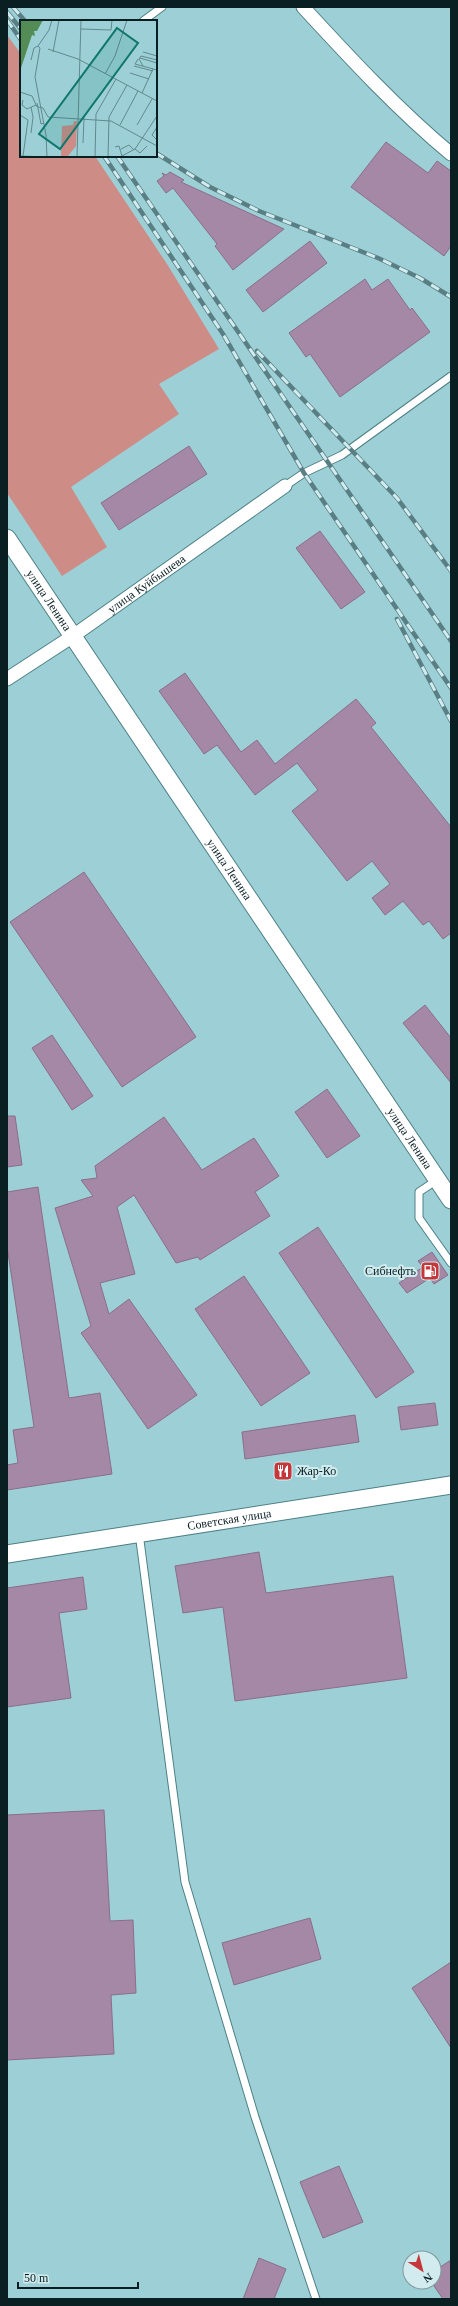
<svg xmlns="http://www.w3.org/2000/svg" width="458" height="2306" font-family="Georgia,serif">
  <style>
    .green { fill: #cd8c86 }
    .building { fill: #a588a6; stroke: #8a6e8b }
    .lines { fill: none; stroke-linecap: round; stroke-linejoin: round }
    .service-casing { stroke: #4d8085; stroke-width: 9 }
    .minor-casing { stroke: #4d8085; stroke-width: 15 }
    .tertiary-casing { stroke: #4d8085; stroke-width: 19 }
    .service { stroke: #fff; stroke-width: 7 }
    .minor { stroke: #fff; stroke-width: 13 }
    .tertiary { stroke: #fff; stroke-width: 17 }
    .rail-casing { stroke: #597f84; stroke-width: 4.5 }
    .rail { stroke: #d1ebee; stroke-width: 3; stroke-dasharray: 9; stroke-linecap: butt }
    .labels { text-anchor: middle; stroke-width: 4; stroke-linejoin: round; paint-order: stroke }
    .street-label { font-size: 12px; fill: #091f21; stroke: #d1ebee }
    .poi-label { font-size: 12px; fill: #091f21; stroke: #d1ebee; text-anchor: end }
    .inset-road { fill: none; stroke: #61898e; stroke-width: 1 }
    .view { fill: #0f766e; fill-opacity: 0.15; stroke: #0f766e; stroke-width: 2 }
    .inset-edge { fill: none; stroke: #091f21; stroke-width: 2 }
  </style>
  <rect width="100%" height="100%" fill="#9cd0d6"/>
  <path class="green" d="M7 35 21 54V156H95L167 264 219 349 159 384 179 414 71 487 107 547 62 576 7 493Z"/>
  <path class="building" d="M386 142 428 173 437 161 451 171V246L444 256 351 187Z
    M170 172 184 180 181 182 284 229 233 270 215 246 217 244 173 188 166 193 157 181 164 176 162 173 166 175Z
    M310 241 327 263 263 312 246 290Z
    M365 279 372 290 388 279 410 310 412 308 430 332 340 397 310 354 306 357 289 333Z
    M189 446 207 474 119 530 101 503Z
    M320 531 365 592 341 609 296 548Z
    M185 673 241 752 257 740 275 764 356 699 376 723 371 727 451 827V933L443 939 429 921 423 925 403 901 385 915 372 898 390 884 372 861 347 881 292 811 318 790 297 763 255 795 217 745 204 754 159 691Z
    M84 872 196 1037 122 1087 10 922Z
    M425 1005 451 1038V1083L403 1023Z
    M52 1035 93 1096 72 1110 32 1048Z
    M327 1089 360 1136 327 1158 295 1112Z
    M7 1116H15L22 1165 7 1167Z
    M164 1117 202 1170 254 1138 279 1176 255 1192 270 1216 200 1260 198 1257 176 1263 134 1195 117 1207 135 1274 100 1283 109 1314 129 1299 197 1395 148 1429 81 1333 91 1326 55 1208 93 1196 81 1180 97 1178 95 1166Z
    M38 1187 69 1398 100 1393 112 1474 7 1490V1465L18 1463 13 1430 34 1427 7 1246V1192Z
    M318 1227 414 1372 376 1398 279 1253Z
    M432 1252 448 1275 434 1284 430 1278 407 1293 399 1283 423 1267 418 1261Z
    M244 1276 310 1373 261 1406 195 1309Z
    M435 1403 438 1425 401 1430 398 1407Z
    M355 1415 359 1442 245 1459 242 1432Z
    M259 1552 266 1593 393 1576 407 1678 235 1701 223 1607 183 1613 175 1566Z
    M83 1577 87 1609 59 1613 71 1698 7 1707V1588Z
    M104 1810 110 1921 133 1920 136 1993 111 1995 114 2054 7 2060V1815Z
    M310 1918 321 1959 234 1985 222 1943Z
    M451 1962V2048L412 1988Z
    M339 2166 363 2222 323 2238 300 2182Z
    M259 2258 286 2269 274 2299H243Z
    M451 2260V2299H443L434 2286V2271Z"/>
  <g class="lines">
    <g class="service-casing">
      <path id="service" d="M143 21 162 7
        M285 486 304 473 342 455 451 376
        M437 1180 419 1192V1218L451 1263
        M139 1533 185 1882 255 2117 316 2299"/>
    </g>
    <g class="minor-casing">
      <g id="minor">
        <path d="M303 7C350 58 398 110 451 154"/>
        <path id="s1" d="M7 679 73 636 285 486"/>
      </g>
    </g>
    <g class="tertiary-casing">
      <g id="tertiary">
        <path id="s2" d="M7 538 451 1200"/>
        <path id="s3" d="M7 1554 451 1485"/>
      </g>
    </g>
    <use href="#service" class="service"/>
    <use href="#minor" class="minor"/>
    <use href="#tertiary" class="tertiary"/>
    <g class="rail-casing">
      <path id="rail" d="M13 7 25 21
        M7 12 21 29
        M7 20 21 40
        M156 153 210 187 259 211 378 258 420 278 451 297
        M104 156 223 334 304 473 451 688
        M117 156 451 641
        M257 351 397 498 451 571
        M397 619 451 721"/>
    </g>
    <use href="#rail" class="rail"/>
  </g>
  <defs>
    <g id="fuel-square" transform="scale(1)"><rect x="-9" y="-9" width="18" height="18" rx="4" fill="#c6373a" stroke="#d1ebee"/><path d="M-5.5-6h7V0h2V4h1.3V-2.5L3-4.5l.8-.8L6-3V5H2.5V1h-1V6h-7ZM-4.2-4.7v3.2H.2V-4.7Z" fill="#fff"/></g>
    <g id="restaurant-square" transform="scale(1)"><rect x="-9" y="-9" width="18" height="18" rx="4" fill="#c6373a" stroke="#d1ebee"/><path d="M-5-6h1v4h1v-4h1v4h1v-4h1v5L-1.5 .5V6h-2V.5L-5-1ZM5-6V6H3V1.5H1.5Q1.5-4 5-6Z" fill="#fff"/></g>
  </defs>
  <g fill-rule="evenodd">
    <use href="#fuel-square" x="430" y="1271"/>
    <use href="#restaurant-square" x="283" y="1471"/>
  </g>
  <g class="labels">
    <g class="street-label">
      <text dy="4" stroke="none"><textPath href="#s1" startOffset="169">улица Куйбышева</textPath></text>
      <text dy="4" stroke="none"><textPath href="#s2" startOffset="75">улица Ленина</textPath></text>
      <text dy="4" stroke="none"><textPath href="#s2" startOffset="399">улица Ленина</textPath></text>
      <text dy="4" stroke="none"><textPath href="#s2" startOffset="723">улица Ленина</textPath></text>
      <text dy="4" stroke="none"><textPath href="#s3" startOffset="225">Советская улица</textPath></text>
    </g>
    <g class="poi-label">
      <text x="416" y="1275">Сибнефть</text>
      <text x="297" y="1475" text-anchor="start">Жар-Ко</text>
    </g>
  </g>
  <g transform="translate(20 20)">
    <rect width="137" height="137" fill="#9cd0d6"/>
    <path d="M54 101H57L56 126 48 136H41L42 106 53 105Z" fill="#cd8c86"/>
    <path d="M0 0H23L17 11H14L15 16 12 15 0 51Z" fill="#538c54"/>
    <path class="inset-road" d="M61 9 91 10 92 0M28 29 58 39 137 81M33 32 39 0M123 32 137 36M120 38 137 43M118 39 115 44 137 50M11 40 14 28 18 26M114 46 133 51M123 46 119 39 121 36 137 40M110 53 129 59M85 54 95 36 107 0M0 72 12 76 17 87M122 73 133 49M3 80 2 85 7 89 16 85M17 83 21 104 24 103M11 87 13 97 11 113M18 87 23 88 28 97 91 101 137 126M0 95 8 100 3 136M100 105 118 71M117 105 132 79M137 107 132 115 137 120M63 123 64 98M95 127 99 126 102 136M101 129 109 125 114 130M115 129 120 133 127 126M0 136 30 137M27 137 26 115 15 57 20 28 18 26 29 10 32 0M57 137 61 0M75 137 76 94 96 59M88 137 89 97 107 65M100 137 115 129 137 96"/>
    <path class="view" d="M97 8 118 23 40 129 19 114Z"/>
    <rect width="137" height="137" class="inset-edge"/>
  </g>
  <rect width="458" height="2306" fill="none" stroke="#091f21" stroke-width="16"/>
  <g transform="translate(422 2270) rotate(144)"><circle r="19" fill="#d1ebee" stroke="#81999c"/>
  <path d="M0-3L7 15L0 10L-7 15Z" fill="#c6373a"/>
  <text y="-6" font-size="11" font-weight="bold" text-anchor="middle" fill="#091f21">N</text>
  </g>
  <path d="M18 2282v6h120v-6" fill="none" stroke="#091f21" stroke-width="2"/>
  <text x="24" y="2282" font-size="12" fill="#091f21" stroke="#d1ebee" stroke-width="3" paint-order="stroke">50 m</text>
</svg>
